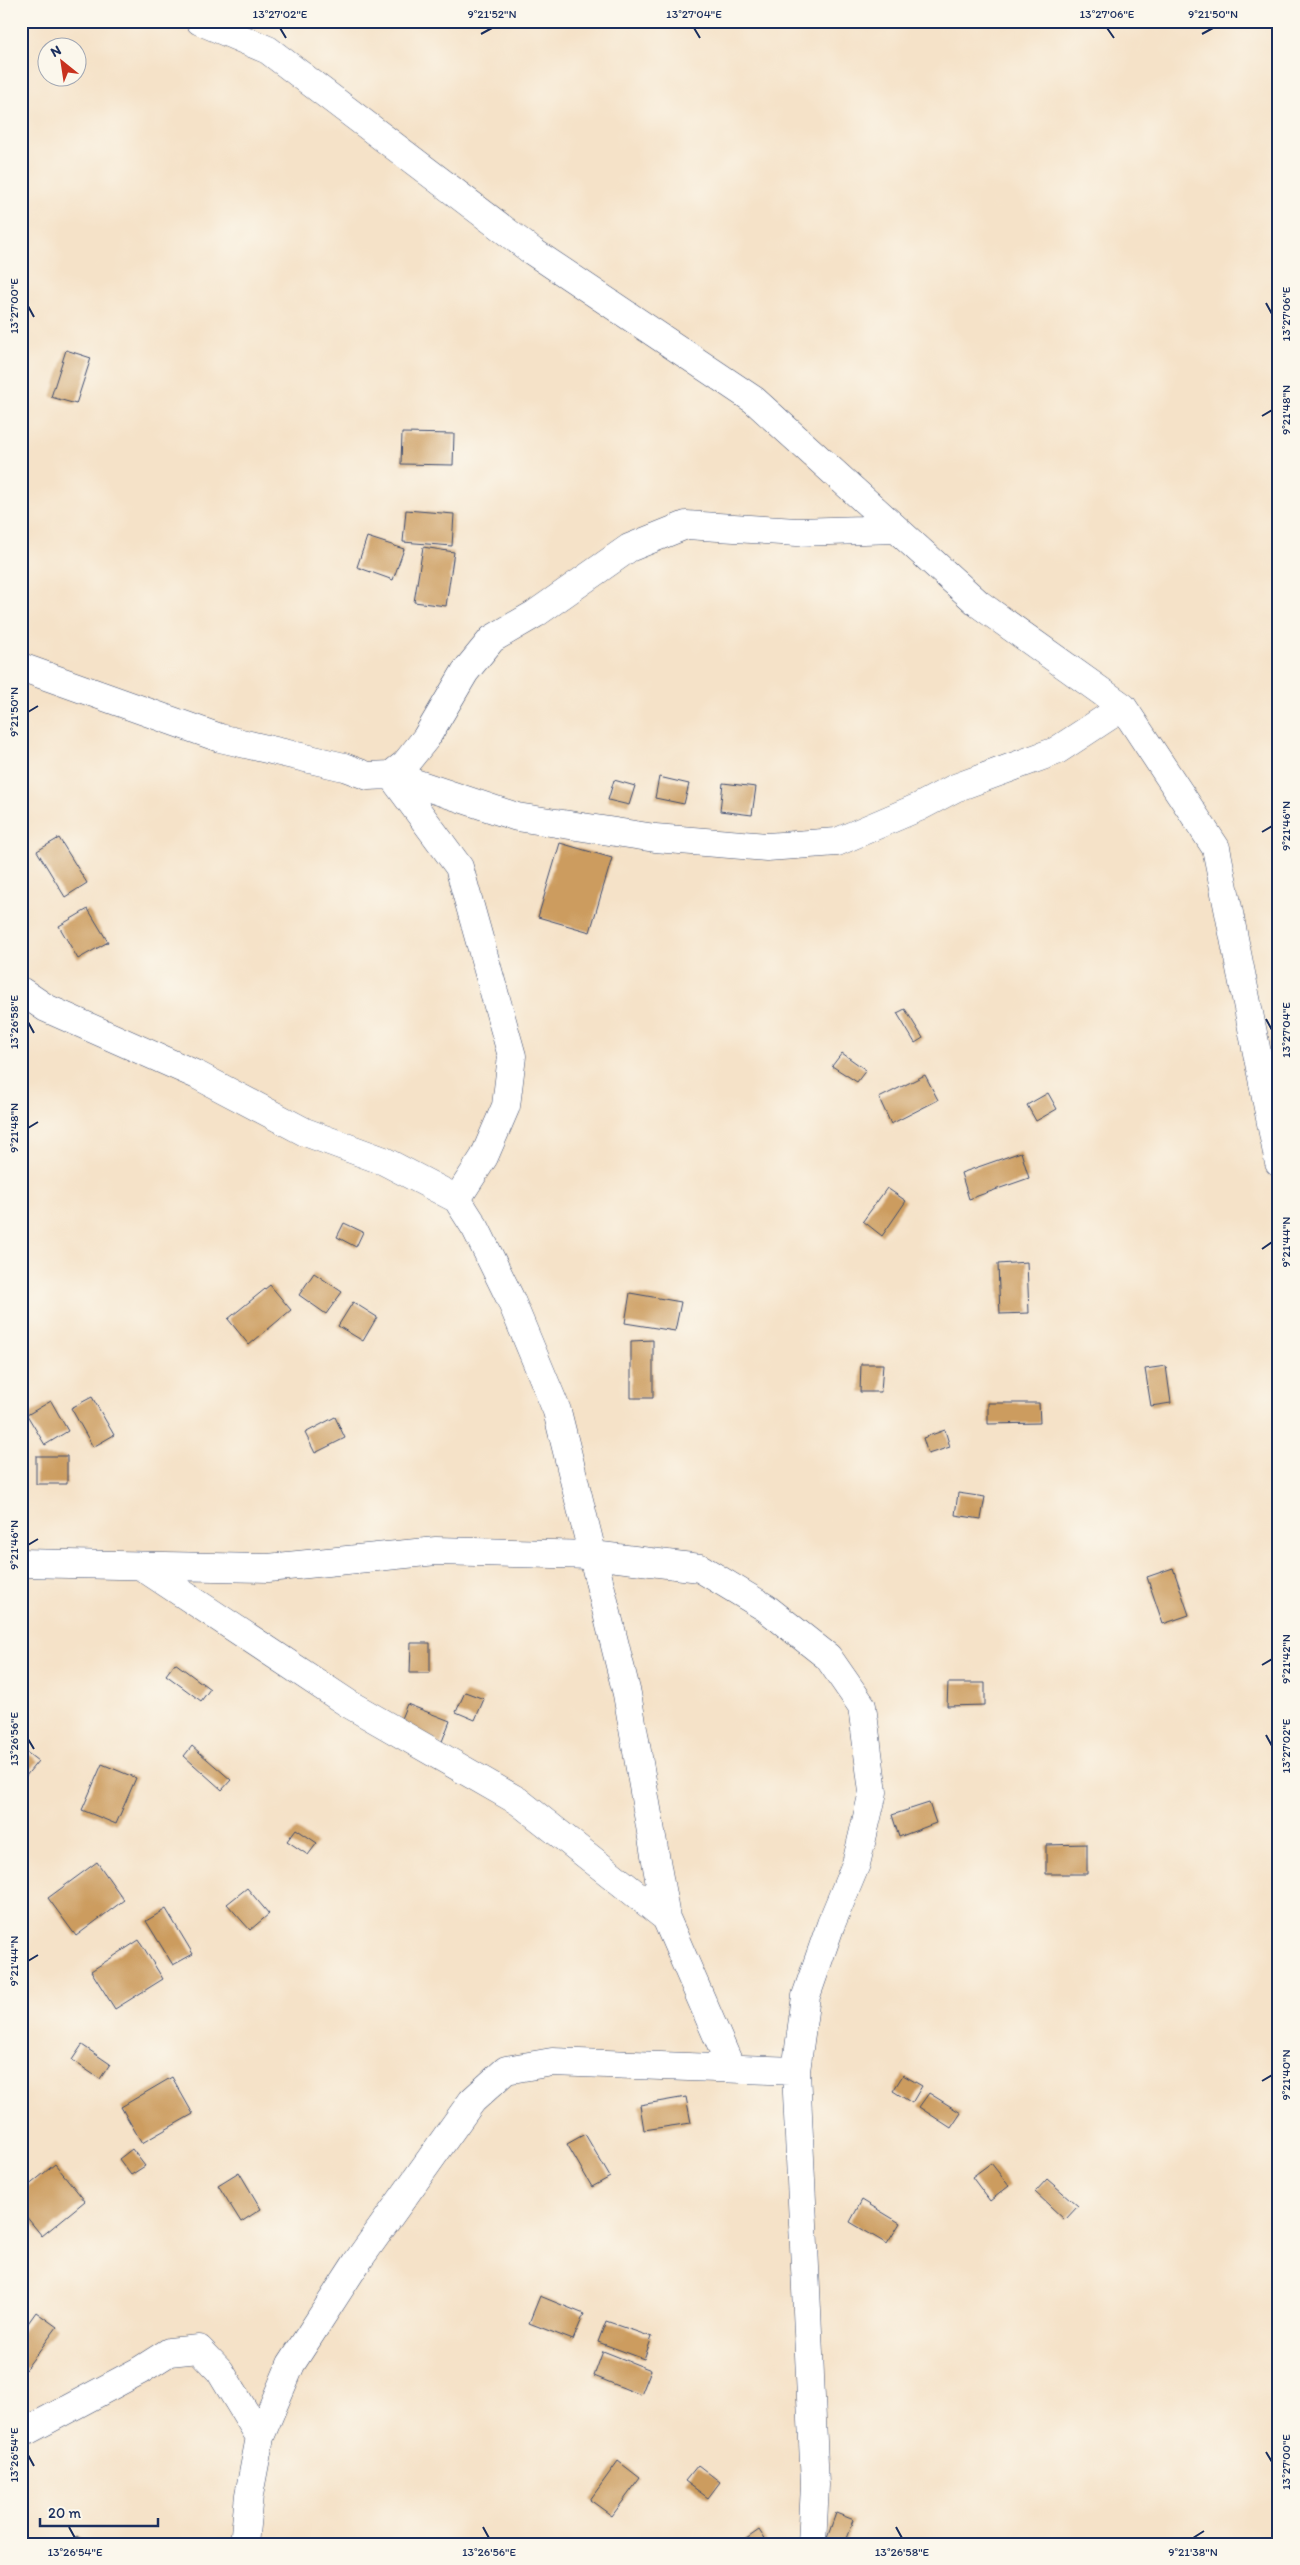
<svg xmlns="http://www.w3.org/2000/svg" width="1300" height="2565" font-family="Itim,sans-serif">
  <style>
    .building { fill: #cc9c5f }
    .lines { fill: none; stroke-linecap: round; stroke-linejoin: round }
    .minor-casing { stroke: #3c4a6e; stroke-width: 29 }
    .minor { stroke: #fff; stroke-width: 28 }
    .ticks { fill: none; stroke: #1b2f5e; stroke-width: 2 }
    .neatline { fill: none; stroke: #1b2f5e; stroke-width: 2 }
    .ticks-label { font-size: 12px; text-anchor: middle; fill: #1b2f5e }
  </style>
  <rect width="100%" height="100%" fill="#fbf7ec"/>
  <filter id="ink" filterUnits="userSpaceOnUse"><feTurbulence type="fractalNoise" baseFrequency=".02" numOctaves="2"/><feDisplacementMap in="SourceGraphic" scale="10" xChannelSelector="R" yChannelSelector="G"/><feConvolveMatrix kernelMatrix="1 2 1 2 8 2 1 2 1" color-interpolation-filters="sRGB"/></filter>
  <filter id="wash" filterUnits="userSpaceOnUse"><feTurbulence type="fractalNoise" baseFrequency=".0096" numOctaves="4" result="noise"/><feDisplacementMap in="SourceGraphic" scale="20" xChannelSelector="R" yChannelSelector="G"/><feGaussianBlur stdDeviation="1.12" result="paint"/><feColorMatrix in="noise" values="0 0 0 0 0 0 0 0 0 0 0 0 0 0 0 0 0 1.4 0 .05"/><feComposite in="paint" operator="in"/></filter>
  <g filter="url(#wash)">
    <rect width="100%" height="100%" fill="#f5e2c8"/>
    <g id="blocks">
      <path class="building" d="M66 350 91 358 76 404 51 397Z
        M402 433 454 434 453 465 401 464Z
        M406 510 454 514 452 546 403 542Z
        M367 537 404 549 393 580 357 567Z
        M423 547 454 552 446 606 414 602Z
        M659 777 689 784 684 804 655 798Z
        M614 780 635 786 629 805 608 800Z
        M723 783 756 787 752 815 720 811Z
        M59 838 87 883 65 897 37 851Z
        M560 843 612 858 590 932 538 917Z
        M88 909 108 942 78 959 59 926Z
        M905 1009 923 1038 915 1043 897 1013Z
        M842 1053 866 1070 857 1082 832 1066Z
        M925 1075 938 1100 891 1124 879 1098Z
        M1048 1093 1057 1109 1036 1121 1027 1105Z
        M1021 1152 1029 1178 969 1199 961 1173Z
        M887 1188 906 1201 882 1236 863 1221Z
        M344 1223 363 1232 356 1247 337 1237Z
        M1027 1262 1029 1313 1000 1314 998 1264Z
        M314 1273 342 1292 326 1314 299 1295Z
        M270 1285 291 1310 249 1345 228 1319Z
        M630 1293 681 1302 675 1331 625 1323Z
        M353 1302 377 1317 363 1341 338 1326Z
        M653 1340V1398H631V1341Z
        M861 1364H883L881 1392H860Z
        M1166 1366 1171 1403 1151 1406 1145 1369Z
        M92 1397 114 1435 93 1447 71 1408Z
        M51 1401 68 1431 45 1445 27 1415Z
        M988 1403H1039L1040 1423 988 1424Z
        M335 1417 345 1438 315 1453 305 1433Z
        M945 1430 950 1447 928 1454 923 1438Z
        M36 1456H67V1484H36Z
        M958 1493 985 1497 981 1519 955 1515Z
        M1173 1568 1189 1615 1163 1624 1147 1577Z
        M411 1643H430V1673H410Z
        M175 1663 210 1689 201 1701 166 1675Z
        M948 1683H985V1705L947 1706Z
        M465 1692 484 1699 475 1720 456 1712Z
        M407 1704 450 1721 441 1744 398 1726Z
        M192 1746 231 1780 222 1790 184 1756Z
        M21 1748 38 1761 21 1782Z
        M102 1764 136 1778 116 1824 82 1810Z
        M929 1803 936 1823 899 1837 892 1815Z
        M296 1829 317 1843 308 1855 287 1841Z
        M1087 1844V1874H1046V1845Z
        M97 1862 124 1900 76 1936 48 1898Z
        M247 1888 269 1914 250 1930 227 1904Z
        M166 1909 193 1954 173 1965 146 1921Z
        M139 1940 163 1979 115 2009 91 1971Z
        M82 2045 110 2064 100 2079 72 2060Z
        M903 2075 922 2086 912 2103 893 2091Z
        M172 2077 193 2114 142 2143 121 2107Z
        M929 2093 961 2113 951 2128 919 2107Z
        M686 2097 691 2123 644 2130 640 2105Z
        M585 2134 610 2177 592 2187 567 2144Z
        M132 2149 145 2166 131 2175 119 2159Z
        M991 2163 1009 2186 990 2201 972 2177Z
        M55 2164 85 2201 42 2236 21 2210V2192Z
        M239 2172 261 2209 241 2222 218 2185Z
        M1047 2179 1078 2206 1065 2220 1035 2192Z
        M862 2200 900 2223 887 2244 850 2222Z
        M540 2296 584 2314 573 2340 529 2323Z
        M36 2312 57 2327 25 2370 21 2367V2333Z
        M606 2321 652 2337 644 2359 598 2342Z
        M603 2351 651 2370 641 2395 594 2376Z
        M618 2461 640 2478 612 2516 590 2500Z
        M698 2465 720 2482 708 2498 685 2481Z
        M836 2513 854 2520 845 2544H825Z
        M759 2530 768 2544H739Z
        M77 2536 87 2544H71Z"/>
    </g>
  </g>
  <g filter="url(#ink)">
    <use href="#blocks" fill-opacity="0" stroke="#3c4a6e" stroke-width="1"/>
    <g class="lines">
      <g class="minor-casing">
        <path id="minor" d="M200 21 268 50 532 251 754 400 979 604 1123 707 1216 848 1279 1163
          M21 667 220 738 344 767 368 776 391 775 517 817 655 838 767 847 837 842 919 807 955 788 1056 751 1123 707
          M391 775 405 764 426 738 465 672 492 639 535 614 629 548 686 525 797 532 896 529
          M391 775 459 867 512 1056 506 1106 484 1157 457 1199
          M21 991 46 1008 197 1075 305 1132 384 1161 457 1199 476 1229 510 1298 557 1411 627 1694 666 1918 731 2068
          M21 1563 268 1568 436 1551 593 1555 700 1568 766 1608 828 1657 862 1706 873 1792 856 1864 831 1924 806 1996 796 2071 815 2485 812 2544
          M141 1566 349 1704 518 1801 666 1918
          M21 2434 139 2371 169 2352 199 2349 220 2371 260 2437 249 2495 244 2544
          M260 2437 291 2364 357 2262 472 2101 506 2070 552 2062 796 2071"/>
      </g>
      <use href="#minor" class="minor"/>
    </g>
  </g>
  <path class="ticks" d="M280 28 286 38M694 28 700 38M1107 28 1114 38M481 34 492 28M1202 34 1213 28M1266 303 1272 314M28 306 34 317M1262 416 1272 410M28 712 38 706M1262 832 1272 826M1266 1019 1272 1030M28 1022 34 1033M28 1128 38 1122M1262 1249 1272 1242M28 1545 38 1539M1262 1665 1272 1659M1266 1735 1272 1746M28 1739 34 1749M28 1961 38 1955M1262 2081 1272 2075M1266 2452 1272 2462M28 2455 34 2466M69 2527 75 2538M483 2527 489 2538M896 2527 902 2538M1193 2538 1204 2531"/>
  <rect width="1300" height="2565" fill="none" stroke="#fbf7ec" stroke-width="55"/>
  <g transform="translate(62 62) rotate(330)"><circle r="24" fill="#fbf7ec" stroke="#a1a7b3"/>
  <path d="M0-4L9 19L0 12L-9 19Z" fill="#c8321e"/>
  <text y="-8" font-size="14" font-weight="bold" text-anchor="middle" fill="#1b2f5e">N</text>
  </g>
  <path d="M40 2518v8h118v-8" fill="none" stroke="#1b2f5e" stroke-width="2.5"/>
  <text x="48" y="2518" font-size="15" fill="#1b2f5e" stroke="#fbf7ec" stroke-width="4" paint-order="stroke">20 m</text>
  <rect x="28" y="28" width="1244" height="2510" class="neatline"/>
  <g class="ticks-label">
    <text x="280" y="18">13°27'02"E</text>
    <text x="492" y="18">9°21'52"N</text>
    <text x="694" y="18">13°27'04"E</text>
    <text x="1107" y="18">13°27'06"E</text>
    <text x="1213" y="18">9°21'50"N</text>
    <text transform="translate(14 306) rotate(-90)" y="4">13°27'00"E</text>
    <text transform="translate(1286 314) rotate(-90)" y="4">13°27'06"E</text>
    <text transform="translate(1286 410) rotate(-90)" y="4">9°21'48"N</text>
    <text transform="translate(14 712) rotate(-90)" y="4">9°21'50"N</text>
    <text transform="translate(1286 826) rotate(-90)" y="4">9°21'46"N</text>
    <text transform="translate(14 1022) rotate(-90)" y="4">13°26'58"E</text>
    <text transform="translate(1286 1030) rotate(-90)" y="4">13°27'04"E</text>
    <text transform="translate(14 1128) rotate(-90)" y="4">9°21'48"N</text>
    <text transform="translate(1286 1242) rotate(-90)" y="4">9°21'44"N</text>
    <text transform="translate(14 1545) rotate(-90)" y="4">9°21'46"N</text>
    <text transform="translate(1286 1659) rotate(-90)" y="4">9°21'42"N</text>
    <text transform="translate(14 1739) rotate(-90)" y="4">13°26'56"E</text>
    <text transform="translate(1286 1746) rotate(-90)" y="4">13°27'02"E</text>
    <text transform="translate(14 1961) rotate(-90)" y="4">9°21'44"N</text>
    <text transform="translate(1286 2075) rotate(-90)" y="4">9°21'40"N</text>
    <text transform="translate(14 2455) rotate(-90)" y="4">13°26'54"E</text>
    <text transform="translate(1286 2462) rotate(-90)" y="4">13°27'00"E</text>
    <text x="75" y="2556">13°26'54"E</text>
    <text x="489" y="2556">13°26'56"E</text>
    <text x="902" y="2556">13°26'58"E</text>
    <text x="1193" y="2556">9°21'38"N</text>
  </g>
</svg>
